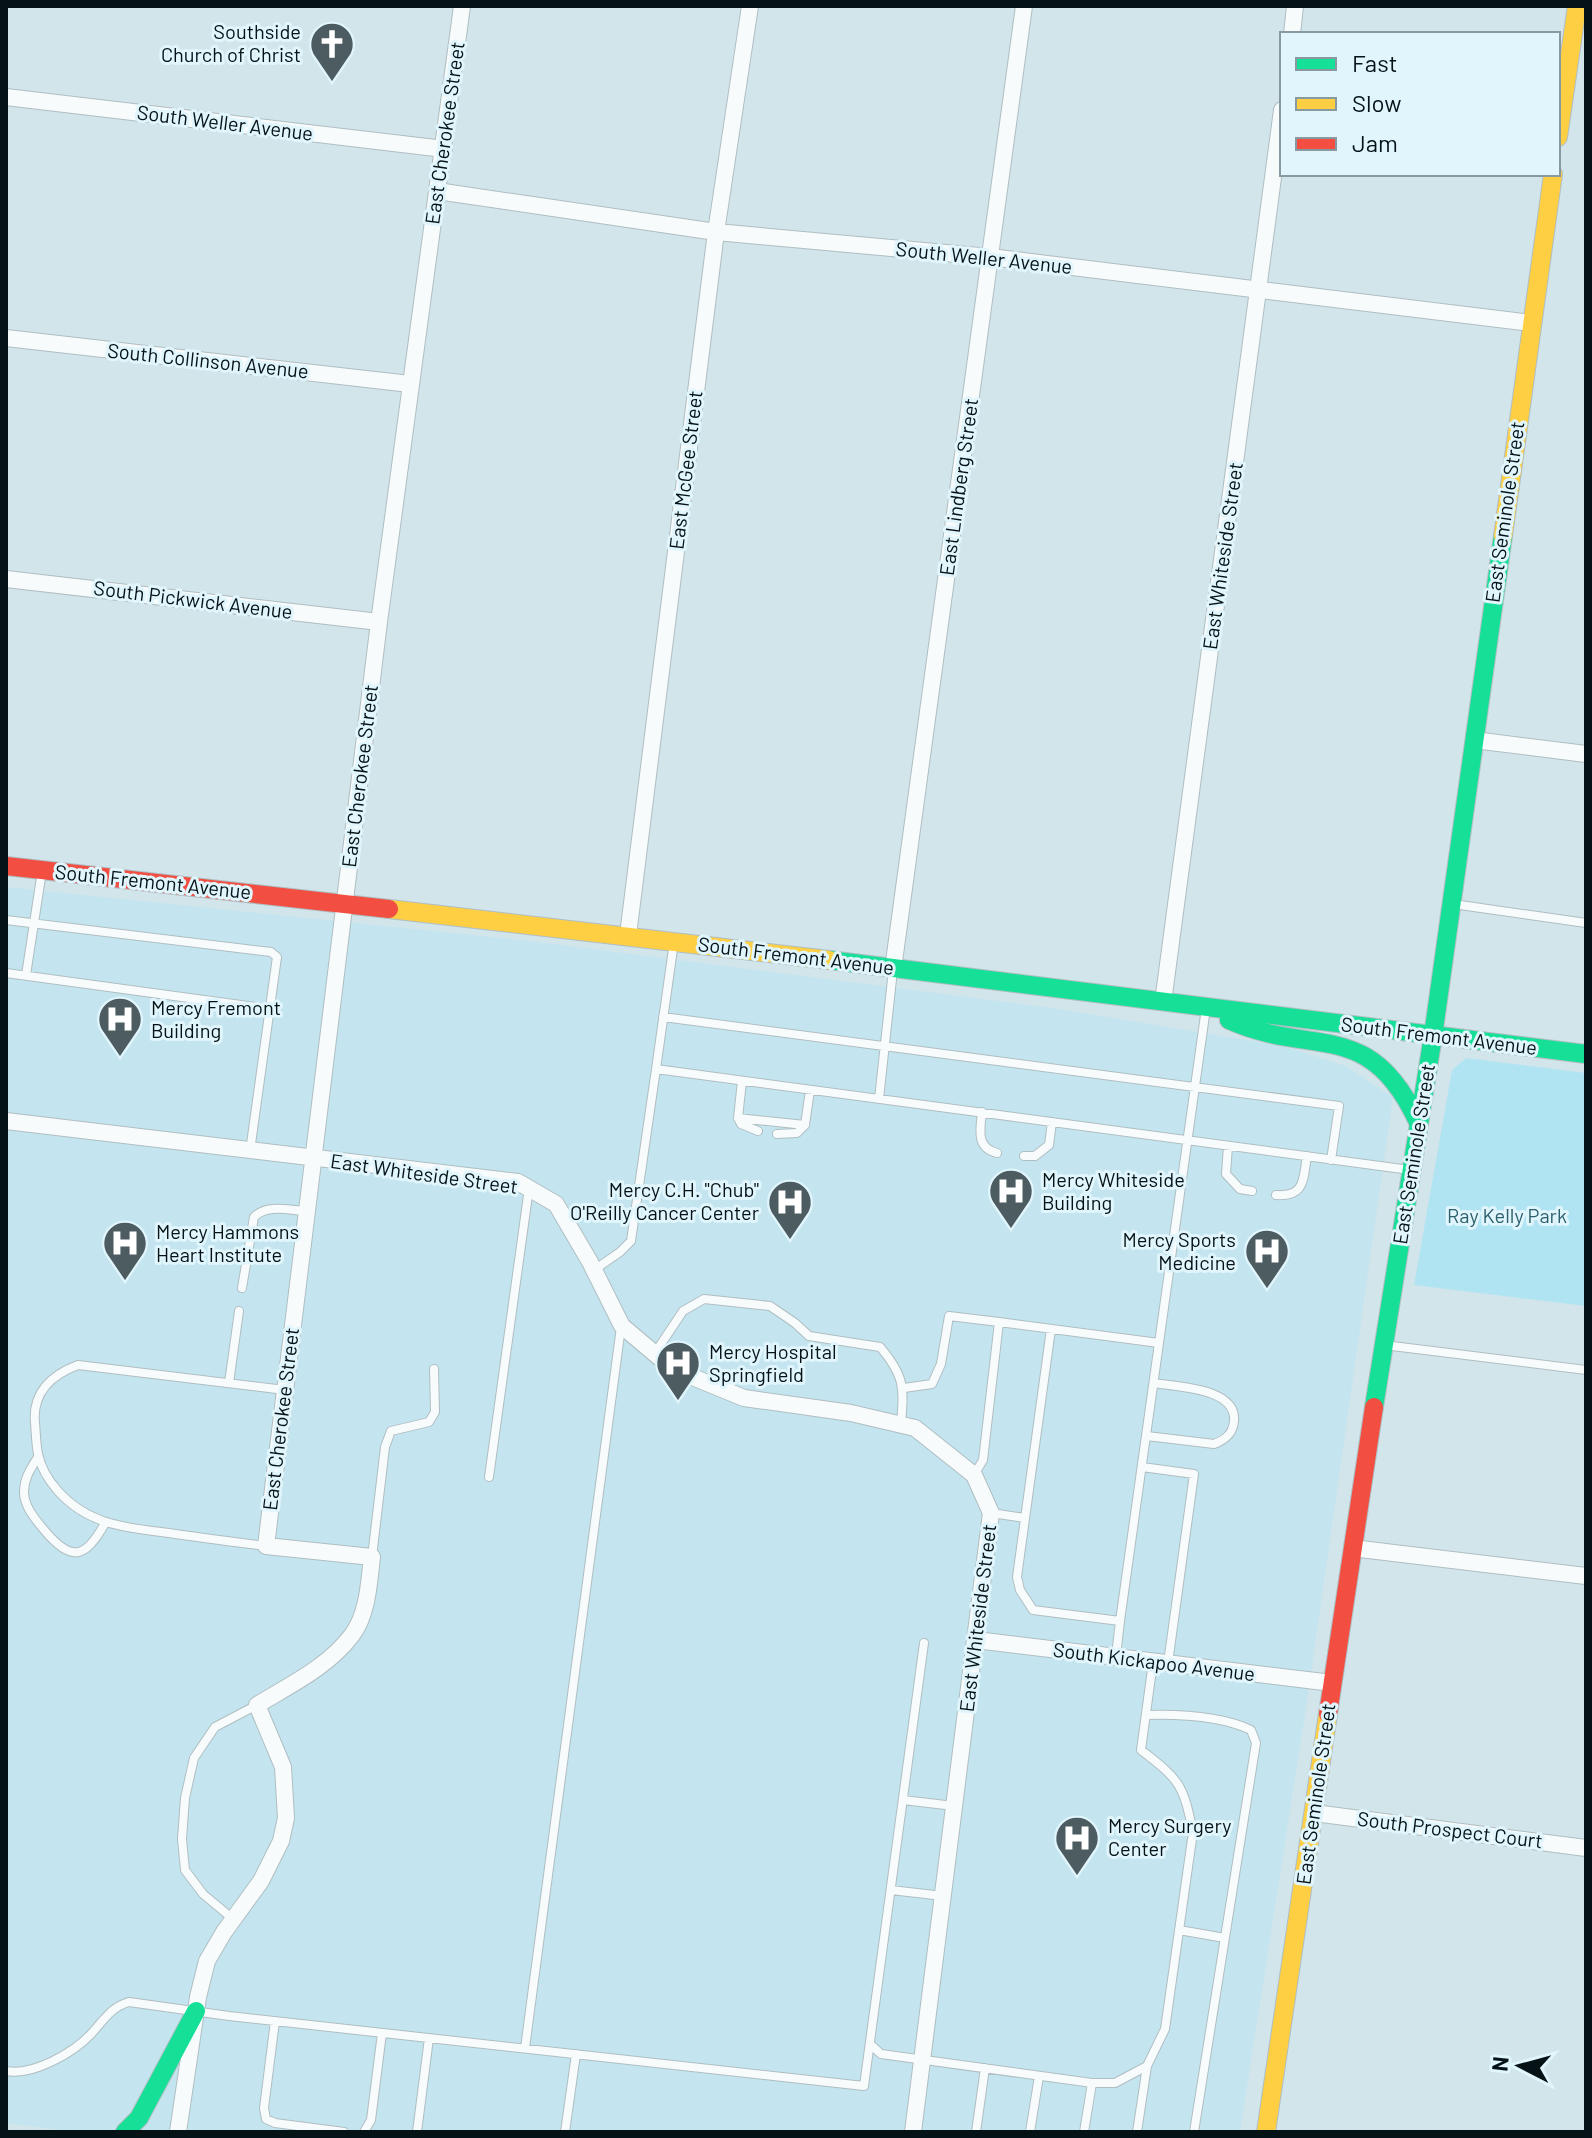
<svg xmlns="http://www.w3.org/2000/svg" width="1592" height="2138" font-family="Barlow,sans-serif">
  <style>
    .built { fill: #c4e5ef }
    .green { fill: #b1e4f2 }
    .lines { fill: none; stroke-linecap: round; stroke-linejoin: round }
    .lane-casing { stroke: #afbec2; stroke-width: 10 }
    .street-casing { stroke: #afbec2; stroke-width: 18 }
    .fast-casing { stroke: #afbec2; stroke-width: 20 }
    .slow-casing { stroke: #afbec2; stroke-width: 20 }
    .jam-casing { stroke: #afbec2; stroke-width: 20 }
    .lane { stroke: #f8fbfc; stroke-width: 8 }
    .street { stroke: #f8fbfc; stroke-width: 16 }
    .fast { stroke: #16e098; stroke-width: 18 }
    .slow { stroke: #ffcf43; stroke-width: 18 }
    .jam { stroke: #f24e42; stroke-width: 18 }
    .labels { text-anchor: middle; stroke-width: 6; stroke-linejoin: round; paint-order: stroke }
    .poi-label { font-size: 20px; fill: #051216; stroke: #e0f5fc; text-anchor: start }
    .street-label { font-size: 20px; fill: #051216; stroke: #e0f5fc }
    .park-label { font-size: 20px; fill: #2d606d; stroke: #e0f5fc }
  </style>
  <rect width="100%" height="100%" fill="#d2e5ea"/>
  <path class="built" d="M6 887 530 941 1060 1009 1284 1046 1348 1067 1393 1097 1306 1708 1240 2132H76L6 2123Z"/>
  <path class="green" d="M1466 1058 1586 1073V1306L1414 1285 1452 1070Z"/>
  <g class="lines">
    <g class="lane-casing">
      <path id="lane" d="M1453 904 1586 923
        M6 920 271 952 277 957 250 1151
        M674 942 656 1069 1410 1170
        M6 973 270 1009
        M26 975 42 871
        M663 1017 1339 1106 1331 1160
        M742 1081 738 1118 805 1125 810 1090
        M879 1099 893 970
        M982 1112C980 1130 976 1148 997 1153
        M738 1118 741 1124 758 1131
        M777 1134 797 1133 805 1125
        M1228 1146 1226 1174 1240 1189 1252 1191
        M1024 1156H1035L1049 1145 1052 1122
        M1276 1195C1305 1197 1303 1180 1307 1156
        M594 1270 620 1252 631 1241 656 1069
        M242 1288 254 1217C267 1204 288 1210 306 1211
        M1159 1343 1206 1008
        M1384 1345 1586 1370
        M655 1353 683 1311 704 1299 770 1306 795 1323 809 1336 880 1347C905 1376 904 1388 901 1424
        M229 1383 239 1311
        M904 1388 932 1384 941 1364 949 1316 999 1322
        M1147 1436 1214 1444C1225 1440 1233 1434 1234 1421 1237 1388 1178 1387 1154 1383
        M38 1457C31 1468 24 1478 24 1492 24 1507 36 1520 45 1531 72 1563 86 1558 105 1523
        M1142 1467 1194 1474 1168 1663
        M974 1475 983 1460 999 1322 1159 1343 1120 1621 1033 1610 1020 1590 1017 1577 1051 1329
        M489 1477 529 1188
        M991 1513 1025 1518
        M266 1546C234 1542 202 1538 169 1533 127 1528 88 1525 58 1491 49 1481 41 1468 38 1454 36 1444 36 1434 35 1423 32 1393 51 1375 78 1365L285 1390
        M372 1557 385 1447 391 1431 429 1422 435 1412 434 1369
        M1116 1656 1120 1621
        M1146 1715C1179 1714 1221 1716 1251 1730L1256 1743 1194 2132
        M903 1800 954 1806
        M891 1890 943 1896
        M233 1919 203 1894 185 1870 182 1839 185 1798 194 1758 215 1727 257 1705
        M1179 1930 1225 1938
        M275 2021 264 2108 266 2119 275 2123 344 2132
        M870 2044 881 2054 1092 2083H1115L1147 2066 1165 2029 1193 1832C1183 1784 1180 1780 1141 1750L1153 1662
        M525 2048 621 1327
        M6 2071C33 2076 73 2053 91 2034 104 2020 111 2007 129 2002L229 2016 864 2086 924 1643
        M364 2132 371 2120 382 2033
        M417 2132 429 2038
        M565 2132 576 2054
        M976 2132 985 2068
        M1030 2132 1039 2076
        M1084 2132 1092 2083
        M1137 2132 1147 2066"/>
    </g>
    <g class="street-casing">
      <path id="street" d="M1292 34 1295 6
        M6 97 444 149
        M437 191 716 232 990 257 1531 323
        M6 338 410 384
        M6 579 379 622
        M1474 740 1586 754
        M628 935 716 232 750 6
        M893 969 1024 6
        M1163 1002 1282 110
        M6 1121 518 1182 556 1204 590 1262 622 1326 673 1369 744 1398 851 1413 915 1428 974 1475 991 1513 913 2132
        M1352 1548 1586 1576
        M976 1640 1332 1683
        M1314 1813 1586 1848
        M178 2132 198 1997 207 1961 224 1932 261 1881 281 1841 286 1818 283 1767 257 1705C290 1685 328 1667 352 1635 368 1614 369 1582 372 1557L266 1546 379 622 462 6"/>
    </g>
    <g class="fast-casing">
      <path id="fast" d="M829 960 1586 1054
        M1229 1020C1313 1058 1369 1016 1418 1122
        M1374 1407 1433 1036 1503 536
        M125 2132 139 2118 196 2011"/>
    </g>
    <g class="slow-casing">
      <path id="slow" d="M1558 137 1577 6
        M1503 536 1553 174
        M389 909 829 960
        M1266 2132 1328 1714"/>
    </g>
    <g class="jam-casing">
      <path id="jam" d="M6 866 389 909
        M1328 1714 1374 1407"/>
    </g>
    <use href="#lane" class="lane"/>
    <use href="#street" class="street"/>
    <use href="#fast" class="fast"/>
    <use href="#slow" class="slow"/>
    <use href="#jam" class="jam"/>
  </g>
  <defs>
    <g id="church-pin" transform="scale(2.3)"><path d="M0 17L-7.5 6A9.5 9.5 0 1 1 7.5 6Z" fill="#4d5c60" stroke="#e0f5fc"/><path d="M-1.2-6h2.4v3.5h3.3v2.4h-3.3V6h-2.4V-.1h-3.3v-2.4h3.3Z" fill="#fff"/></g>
    <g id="hospital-pin" transform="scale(2.3)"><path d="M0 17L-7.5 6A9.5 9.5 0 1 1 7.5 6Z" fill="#4d5c60" stroke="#e0f5fc"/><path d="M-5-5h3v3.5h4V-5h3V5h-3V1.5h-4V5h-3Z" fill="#fff"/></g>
  </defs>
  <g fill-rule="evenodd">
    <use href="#church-pin" x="332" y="44"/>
    <use href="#hospital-pin" x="120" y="1019"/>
    <use href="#hospital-pin" x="1011" y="1191"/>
    <use href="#hospital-pin" x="790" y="1202"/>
    <use href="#hospital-pin" x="125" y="1243"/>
    <use href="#hospital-pin" x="1267" y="1251"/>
    <use href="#hospital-pin" x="678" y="1363"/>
    <use href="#hospital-pin" x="1077" y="1838"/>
  </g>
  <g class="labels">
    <g class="poi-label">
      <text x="301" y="39" text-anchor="end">Southside<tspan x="301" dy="23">Church of Christ</tspan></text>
      <text x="151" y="1015">Mercy Fremont<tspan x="151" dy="23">Building</tspan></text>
      <text x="1042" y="1187">Mercy Whiteside<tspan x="1042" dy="23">Building</tspan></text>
      <text x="759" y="1197" text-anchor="end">Mercy C.H. "Chub"<tspan x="759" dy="23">O'Reilly Cancer Center</tspan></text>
      <text x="156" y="1239">Mercy Hammons<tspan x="156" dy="23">Heart Institute</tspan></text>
      <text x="1236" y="1247" text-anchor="end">Mercy Sports<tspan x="1236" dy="23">Medicine</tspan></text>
      <text x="709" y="1359">Mercy Hospital<tspan x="709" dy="23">Springfield</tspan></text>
      <text x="1108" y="1833">Mercy Surgery<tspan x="1108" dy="23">Center</tspan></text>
    </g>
    <g class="street-label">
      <text transform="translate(225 123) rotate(7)" y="7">South Weller Avenue</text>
      <text transform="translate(445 133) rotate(-82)" y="7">East Cherokee Street</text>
      <text transform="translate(984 258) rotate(6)" y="7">South Weller Avenue</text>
      <text transform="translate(208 361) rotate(6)" y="7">South Collinson Avenue</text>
      <text transform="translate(686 470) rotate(-83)" y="7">East McGee Street</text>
      <text transform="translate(959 487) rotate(-82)" y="7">East Lindberg Street</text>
      <text transform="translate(1505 512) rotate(-82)" y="7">East Seminole Street</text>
      <text transform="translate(1223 556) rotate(-82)" y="7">East Whiteside Street</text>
      <text transform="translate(193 600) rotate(7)" y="7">South Pickwick Avenue</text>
      <text transform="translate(360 776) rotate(-83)" y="7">East Cherokee Street</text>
      <text transform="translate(153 882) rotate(6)" y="7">South Fremont Avenue</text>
      <text transform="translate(796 956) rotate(7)" y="7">South Fremont Avenue</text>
      <text transform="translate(1439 1036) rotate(7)" y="7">South Fremont Avenue</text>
      <text transform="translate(1414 1154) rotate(-81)" y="7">East Seminole Street</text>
      <text transform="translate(424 1174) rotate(8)" y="7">East Whiteside Street</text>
      <text transform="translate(281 1419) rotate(-83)" y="7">East Cherokee Street</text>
      <text transform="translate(978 1618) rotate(-83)" y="7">East Whiteside Street</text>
      <text transform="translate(1154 1662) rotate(7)" y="7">South Kickapoo Avenue</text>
      <text transform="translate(1316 1794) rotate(-82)" y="7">East Seminole Street</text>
      <text transform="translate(1450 1830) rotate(7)" y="7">South Prospect Court</text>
    </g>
    <g class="park-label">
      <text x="1507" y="1223">Ray Kelly Park</text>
    </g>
  </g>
  <rect width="1592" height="2138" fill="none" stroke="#051216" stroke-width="16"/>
  <rect x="1280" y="32" width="280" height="144" fill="#e0f5fc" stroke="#889aa0" stroke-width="2"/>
  <rect x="1296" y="58" width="40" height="12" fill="#16e098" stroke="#889aa0" stroke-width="2"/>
  <text x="1352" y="72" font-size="24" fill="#051216">Fast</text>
  <rect x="1296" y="98" width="40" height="12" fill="#ffcf43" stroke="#889aa0" stroke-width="2"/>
  <text x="1352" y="112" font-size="24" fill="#051216">Slow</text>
  <rect x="1296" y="138" width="40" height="12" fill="#f24e42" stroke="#889aa0" stroke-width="2"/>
  <text x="1352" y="152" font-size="24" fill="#051216">Jam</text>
  <g transform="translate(1520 2066) rotate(276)" stroke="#e0f5fc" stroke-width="6" paint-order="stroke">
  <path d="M0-6L14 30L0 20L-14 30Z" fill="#051216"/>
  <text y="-12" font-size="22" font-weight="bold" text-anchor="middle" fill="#051216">N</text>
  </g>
</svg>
